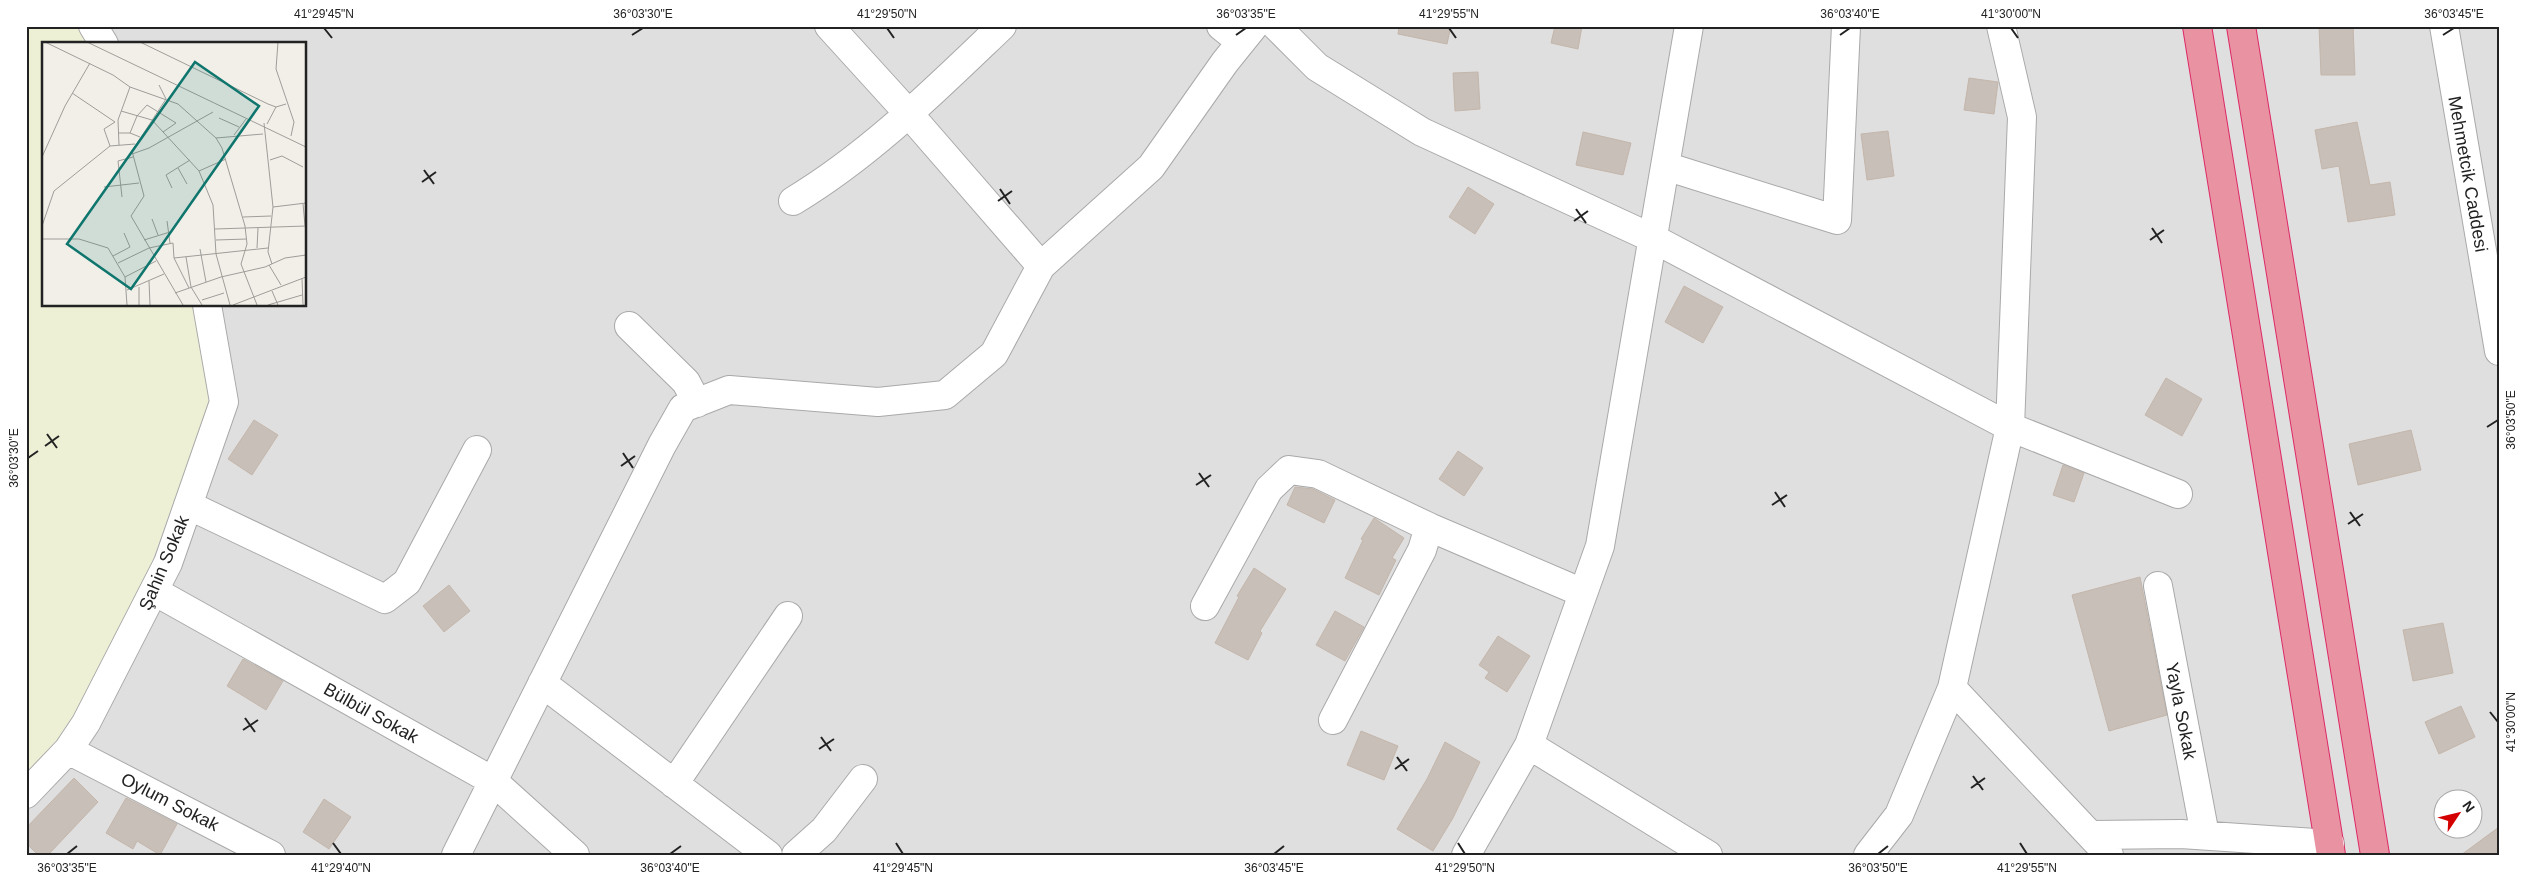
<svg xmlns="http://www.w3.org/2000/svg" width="2525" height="881" font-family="Arial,sans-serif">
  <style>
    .residential { fill: #e0dfdf; fill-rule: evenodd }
    .farmland { fill: #eef0d5 }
    .building { fill: #c7bfb8; stroke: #c4b6ab }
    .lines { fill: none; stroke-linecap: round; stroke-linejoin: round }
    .minor-casing { stroke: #a9a9a9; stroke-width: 30 }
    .highway-casing { stroke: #dc2a67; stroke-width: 30 }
    .minor { stroke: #fff; stroke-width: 28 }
    .highway { stroke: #e892a2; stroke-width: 28 }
    .ticks { fill: none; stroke: #222; stroke-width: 2 }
    .labels { text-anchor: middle; stroke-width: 4; stroke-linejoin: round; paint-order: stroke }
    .street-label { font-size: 18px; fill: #222; stroke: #fff }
    .inset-road { fill: none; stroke: #9f9d99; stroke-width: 1 }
    .view { fill: #0f766e; fill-opacity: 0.15; stroke: #0f766e; stroke-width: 2.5 }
    .inset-edge { fill: none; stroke: #222; stroke-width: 2.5 }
    .neatline { fill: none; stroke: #222; stroke-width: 2 }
    .ticks-label { font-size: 12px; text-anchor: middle; fill: #222 }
  </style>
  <rect width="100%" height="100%" fill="#f2efe9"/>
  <path class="residential" d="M78 26H2499V855H26V774L143 587 210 401 192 305H305V44H88ZM2442 798H2472V828H2442Z"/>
  <path class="farmland" d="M26 26H78L87 44H44V305H192L210 401 143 587 61 739 26 774Z"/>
  <path class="building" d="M1399 26H1451L1447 44 1398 34Z
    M1555 26H1582L1578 49 1551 43Z
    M2319 26H2353L2355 75H2321Z
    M1478 72 1480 109 1455 111 1453 73Z
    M1969 78 1998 82 1994 114 1964 110Z
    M2357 122 2370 185 2390 182 2395 215 2348 222 2339 166 2322 169 2315 130Z
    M1888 131 1894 176 1867 180 1861 134Z
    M1583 132 1631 143 1623 175 1576 165Z
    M1468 187 1494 204 1475 234 1449 217Z
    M1684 286 1723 307 1703 343 1665 322Z
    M2166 378 2202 399 2182 436 2145 415Z
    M254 420 278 435 252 475 228 459Z
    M2411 430 2421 470 2358 485 2349 444Z
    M1458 451 1483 468 1464 496 1439 479Z
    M2063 465 2084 473 2074 502 2053 495Z
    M1295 487 1313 489 1335 500 1324 523 1287 505Z
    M1374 518 1404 538 1392 558 1396 560 1379 595 1345 578 1363 540 1361 539Z
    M1254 568 1286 589 1260 631 1262 633 1248 660 1215 643 1239 597 1237 596Z
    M2140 577 2167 715 2109 731 2072 595Z
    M449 585 470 611 444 632 423 606Z
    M1335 611 1364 627 1345 661 1316 645Z
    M2443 623 2453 673 2413 681 2403 630Z
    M1498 636 1530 656 1507 692 1485 678 1489 672 1479 665Z
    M243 659 283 681 266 710 227 686Z
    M2461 706 2475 737 2439 754 2425 722Z
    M1361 731 1398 746 1384 780 1347 765Z
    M1445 742 1480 762 1453 818 1433 851 1397 829 1427 779Z
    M74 778 98 802 48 855H38L26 843V828Z
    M126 798 177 824 160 855 137 841 133 849 106 833Z
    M324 799 351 817 329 849 303 832Z
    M2499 827V855H2461Z"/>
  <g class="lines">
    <g class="minor-casing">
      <path id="minor" d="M93 26 104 44
        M829 26 909 114 1041 266
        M1221 26 1241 42
        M1276 26 1317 67 1422 132 1652 238 2010 427 2178 494
        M2444 26 2499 351
        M1665 166 1837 220 1846 26
        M793 201C871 154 936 89 1002 26
        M629 326 686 382 697 403
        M188 505 385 599 407 582 477 450
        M2158 586 2205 835
        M154 591 493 781 575 855
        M1205 606 1269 489 1289 470 1318 474 1429 527 1583 593
        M542 683 768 855
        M1952 688 2109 855
        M1333 720 1422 550 1429 527
        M1529 745 1708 855
        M68 750 271 855
        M674 784 788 616
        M26 794 68 750 86 723 168 563 224 402 207 305
        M2091 835 2181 834 2330 844
        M456 855 662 445 683 408 729 390 878 402 945 395 994 354 1041 266 1151 167 1225 62 1254 26
        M796 855 824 830 863 779
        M1466 855 1529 745 1600 546 1689 26
        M1868 855 1899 815 1952 688 2010 427 2022 117 2001 26"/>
    </g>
    <g class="highway-casing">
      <path id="highway" d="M2197 26 2331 855
        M2241 26 2375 855"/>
    </g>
    <use href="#minor" class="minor"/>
    <use href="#highway" class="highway"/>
  </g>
  <path class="ticks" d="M324 28 332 38M887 28 894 38M1449 28 1456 38M2011 28 2018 38M632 35 643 28M1236 35 1246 28M1840 35 1850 28M2443 35 2454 28M424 170 434 184M422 182 436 172M1000 189 1010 204M998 201 1012 191M1576 209 1586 223M1574 221 1588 211M2152 228 2162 243M2150 240 2164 230M2487 427 2498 420M47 434 57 448M45 446 59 436M623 453 633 468M28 458 38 451M621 466 635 456M1199 473 1209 487M1196 485 1211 475M1775 492 1785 507M1772 505 1787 495M2350 512 2360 526M2348 524 2363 514M2490 712 2498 722M245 718 255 732M243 730 258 720M821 737 831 751M819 749 834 739M1397 757 1407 771M1395 769 1409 759M1973 776 1983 790M1971 788 1985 778M333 843 341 854M896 843 903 854M1458 843 1465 854M2020 843 2027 854M67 854 77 846M670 854 681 846M1274 854 1284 846M1878 854 1888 846"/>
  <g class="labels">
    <g class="street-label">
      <text transform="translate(2468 174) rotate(80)" y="6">Mehmetcik Caddesi</text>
      <text transform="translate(164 563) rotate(-67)" y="6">Şahin Sokak</text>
      <text transform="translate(2181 711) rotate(79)" y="6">Yayla Sokak</text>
      <text transform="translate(371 713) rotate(29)" y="6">Bülbül Sokak</text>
      <text transform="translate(170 802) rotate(27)" y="6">Oylum Sokak</text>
    </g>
  </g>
  <g transform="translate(42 42)">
    <rect width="264" height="264" fill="#f2efe9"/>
    <path class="inset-road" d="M3 0 71 33 88 45 136 62 174 96 180 106 203 184 205 202 199 222 215 263M45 0 264 105M98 0 226 62 234 65 244 62M236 0 234 27 252 80 249 94M117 43 124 57 90 109 102 154 89 174 141 263M30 51 73 80M79 69 110 78 157 129 171 163 174 212 188 263M177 76 197 85M222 81 231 165 226 210 230 222M225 82 234 65M76 91H88L98 95M88 91 95 74 105 63 134 81 121 90M192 93 204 77M174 96 221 92M77 103 76 78 88 45M68 104 62 87 73 80M90 112 107 106 171 70M0 115 23 64 48 21M228 118 240 114 261 125M136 126 145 142M157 129 184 117M62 145 97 141M130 146 124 133 148 118M80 155 76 119 91 115M261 162 263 183M231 165 264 161M201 175 229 174M110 177 116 193M125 179 128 201M0 184 12 149 68 104 93 102M173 187 264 184M0 197H37L66 206 83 235 85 263M102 198 128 190M174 198 205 197M215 206 216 186M158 207 164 240M71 214 88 205 82 191M144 215 149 245 160 263M132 216 147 246M76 221 107 206 131 201 132 216 226 206M227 223 239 243M83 235 114 219M260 236 261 263M107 239 108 263M85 248 122 232M230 249 236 263M133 251 179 235 223 225 243 216 264 213M160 258 182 251M97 263V245M191 263 264 235M226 263 260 253"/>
    <path class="view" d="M153 20 217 64 89 247 25 202Z"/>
    <rect width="264" height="264" class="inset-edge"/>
  </g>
  <rect width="2525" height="881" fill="none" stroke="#ffffff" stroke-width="55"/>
  <g transform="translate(2458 814) rotate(55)"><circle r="24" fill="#ffffff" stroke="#a7a7a7"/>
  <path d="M0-4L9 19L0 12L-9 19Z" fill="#d40000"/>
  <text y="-8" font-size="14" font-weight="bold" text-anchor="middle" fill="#222222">N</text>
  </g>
  <rect x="28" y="28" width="2470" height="826" class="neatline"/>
  <g class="ticks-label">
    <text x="324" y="18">41°29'45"N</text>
    <text x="643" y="18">36°03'30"E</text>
    <text x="887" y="18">41°29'50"N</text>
    <text x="1246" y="18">36°03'35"E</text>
    <text x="1449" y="18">41°29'55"N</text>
    <text x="1850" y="18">36°03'40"E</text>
    <text x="2011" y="18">41°30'00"N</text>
    <text x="2454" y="18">36°03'45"E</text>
    <text transform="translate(2511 420) rotate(-90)" y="4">36°03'50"E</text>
    <text transform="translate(14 458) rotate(-90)" y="4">36°03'30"E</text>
    <text transform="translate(2511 722) rotate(-90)" y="4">41°30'00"N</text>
    <text x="67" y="872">36°03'35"E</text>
    <text x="341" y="872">41°29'40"N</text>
    <text x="670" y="872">36°03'40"E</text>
    <text x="903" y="872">41°29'45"N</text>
    <text x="1274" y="872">36°03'45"E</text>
    <text x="1465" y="872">41°29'50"N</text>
    <text x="1878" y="872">36°03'50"E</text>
    <text x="2027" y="872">41°29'55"N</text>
  </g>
</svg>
